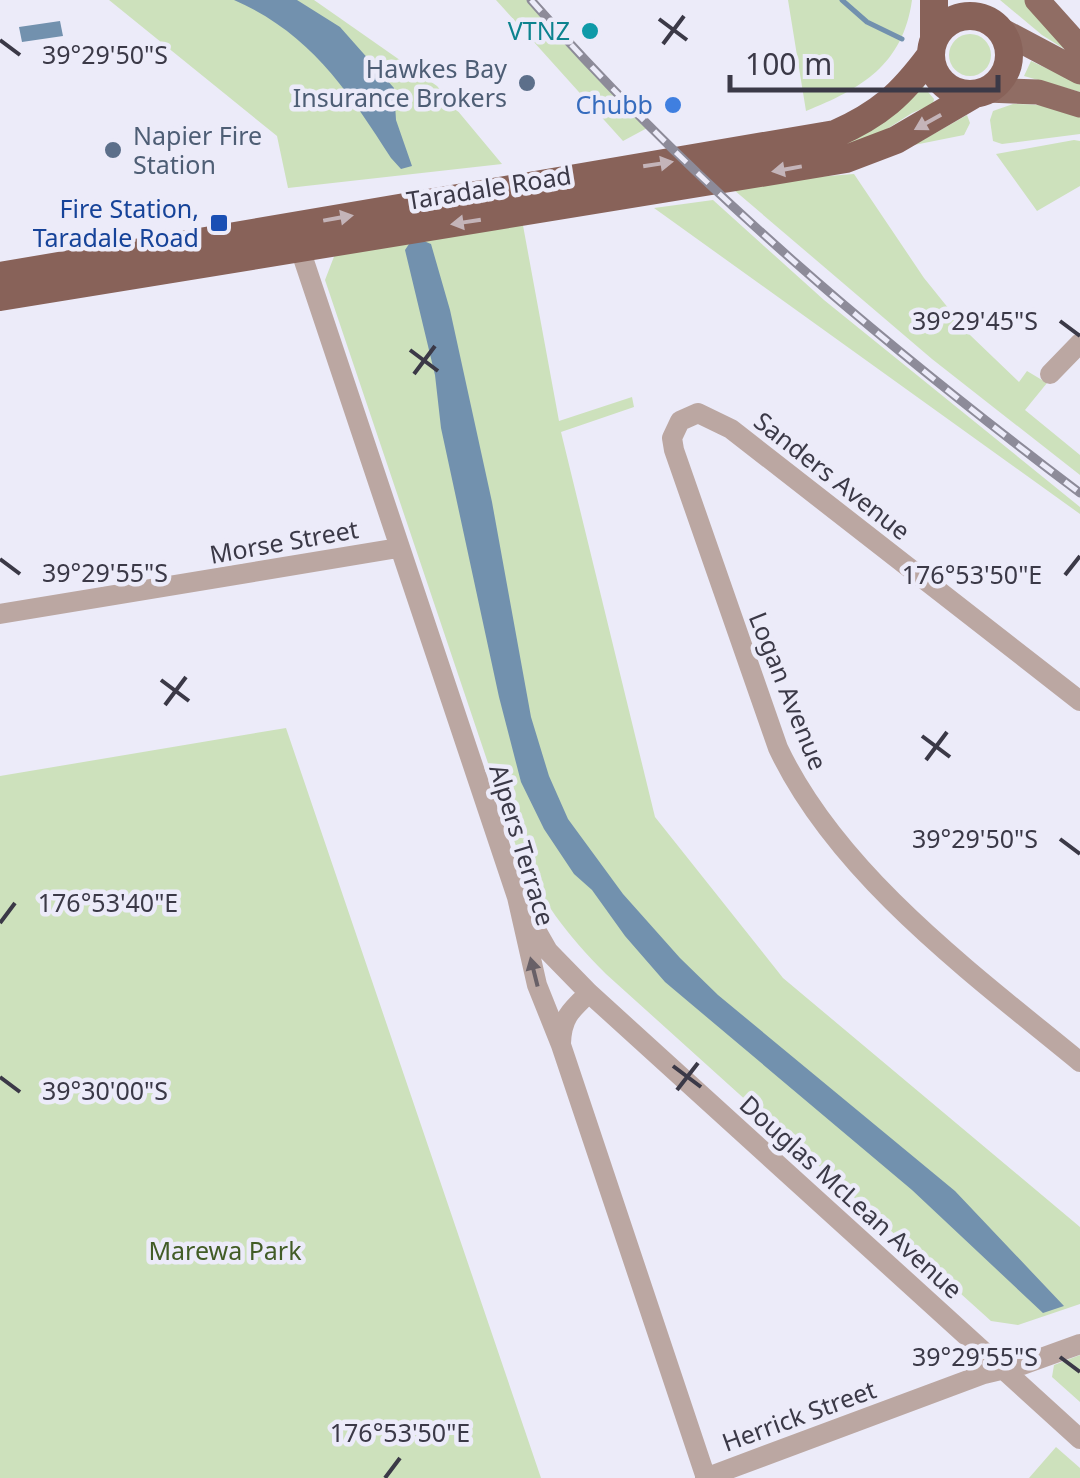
<svg xmlns="http://www.w3.org/2000/svg" width="1080" height="1478" font-family="'Noto Sans',sans-serif">
  <style>
    .green { fill: #cde1bc }
    .water { fill: #7291ae }
    .lines { fill: none; stroke-linecap: round; stroke-linejoin: round }
    .stream { stroke: #7291ae; stroke-width: 5 }
    .minor { stroke: #bba7a2; stroke-width: 20 }
    .primary { stroke: #906d64; stroke-width: 25 }
    .trunk { stroke: #886259; stroke-width: 28 }
    .rail-casing { stroke: #8d8b99; stroke-width: 9 }
    .rail { stroke: #ecebf9; stroke-width: 5; stroke-dasharray: 15; stroke-linecap: butt }
    .oneway { fill: #c4b4b9 }
    .oneway2 { fill: #686067 }
    .ticks { fill: none; stroke: #3b3947; stroke-width: 4 }
    .culture-dot { fill: #0f9aa8; stroke: #ecebf9; stroke-width: 4 }
    .service-dot { fill: #5c6f8a; stroke: #ecebf9; stroke-width: 4 }
    .shop-dot { fill: #3f7fe0; stroke: #ecebf9; stroke-width: 4 }
    .transit-dot { fill: #1a4fb4; stroke: #ecebf9; stroke-width: 4 }
    .labels { text-anchor: middle; stroke-width: 9; stroke-linejoin: round; paint-order: stroke }
    .culture-label { font-size: 25px; fill: #0d838f; stroke: #ecebf9; text-anchor: end }
    .service-label { font-size: 25px; fill: #4e5e75; stroke: #ecebf9; text-anchor: end }
    .shop-label { font-size: 25px; fill: #366cbe; stroke: #ecebf9; text-anchor: end }
    .street-label { font-size: 25px; fill: #3b3947; stroke: #ecebf9 }
    .transit-label { font-size: 25px; fill: #164399; stroke: #ecebf9; text-anchor: end }
    .park-label { font-size: 25px; fill: #425c26; stroke: #ecebf9 }
    .ticks-label { font-size: 25px; text-anchor: middle; fill: #3b3947; stroke: #ecebf9; stroke-width: 9; stroke-linejoin: round; paint-order: stroke }
  </style>
  <rect width="100%" height="100%" fill="#ecebf9"/>
  <path class="green" d="M109 0H314L437 86 502 164 288 188 277 136Z
    M496 0H532L649 127 623 141Z
    M788 0H912C903 65 861 89 806 111Z
    M1000 0H1026L1077 57 1042 35Z
    M949 55a21 21 0 1 1 42 0a21 21 0 1 1-42 0Z
    M1031 61 1080 84V92L1024 76Z
    M923 86 934 99 933 104 912 113 876 136 822 151Z
    M1013 104C1036 104 1060 106 1080 117V134L1002 144 993 141 990 120 993 111Z
    M967 115 970 123 964 135 914 145Z
    M1074 140 1080 141V186L1037 211 996 154Z
    M854 174 924 278 970 335 1019 382 1027 371 1047 383 1025 410 1080 455V475L932 359 727 184Z
    M713 200 824 300 1080 507V514L654 208Z
    M522 220 559 421 632 397 634 407 561 432 655 817 783 978 1080 1227V1304L1018 1325 991 1321 606 974C566 934 541 900 517 849L325 280 335 254Z
    M286 728 541 1478H0V776Z
    M1080 1355V1402L1052 1377 1054 1365Z
    M1056 1447 1080 1468V1478H1029Z"/>
  <path class="water" d="M234 0H297L340 27 394 88 396 120 412 166 401 169 391 158C348 91 310 33 234 0Z
    M60 21 63 36 22 42 19 27Z
    M419 239 431 244 450 310 492 502 531 717 549 776 568 819 623 894 680 958 718 995 955 1191 1064 1306 1043 1313 912 1190 665 982 625 936 592 890 574 874 544 829 521 782 499 697 441 428 435 375 405 250 411 241Z"/>
  <g class="lines">
    <path class="stream" d="M842 0 867 22 902 39"/>
    <path class="minor" d="M296 237 517 897 537 985 561 1045 706 1478
      M1050 374 1080 343
      M0 614 398 548
      M1080 701 731 429 698 413 680 421 672 438 674 450 778 748C838 875 973 974 1080 1062
      M528 916 548 951 589 993 1080 1439
      M561 1043C562 1017 571 1010 589 993
      M705 1478 984 1374 1022 1365 1080 1344"/>
    <path class="primary" d="M1037 0 1080 48
      M999 29 1080 72
      M987 90 1038 92 1080 105"/>
    <path class="trunk" d="M931 55a39 39 0 1 1 78 0a39 39 0 1 1-78 0Z
      M934 40V0
      M0 276 835 134C880 114 901 95 930 56
      M0 297 846 159 896 140 973 95"/>
    <g class="rail-casing">
      <path id="rail" d="M531 0C694 186 883 344 1080 493"/>
    </g>
    <use href="#rail" class="rail"/>
  </g>
  <defs><path id="oneway-solid" d="M-6-.8H1V-3.2L6.5 0L1 3.2V.8H-6Z" transform="scale(2.5)"/></defs>
  <g class="oneway">
    <use href="#oneway-solid" transform="translate(928 122) rotate(151)"/>
    <use href="#oneway-solid" transform="translate(658 164) rotate(-9)"/>
    <use href="#oneway-solid" transform="translate(787 169) rotate(170)"/>
    <use href="#oneway-solid" transform="translate(338 218) rotate(-10)"/>
    <use href="#oneway-solid" transform="translate(466 222) rotate(171)"/>
  </g>
  <use class="oneway2" href="#oneway-solid" transform="translate(534 972) rotate(-104)"/>
  <path class="ticks" d="M659 19 687 40M0 40 20 55M663 44 684 16M1060 321 1080 336M410 350 438 371M414 374 435 346M0 559 20 574M1065 575 1080 556M161 680 189 701M165 705 186 677M922 736 950 757M926 760 947 732M1060 839 1080 854M0 923 15 903M673 1066 701 1087M0 1077 20 1092M677 1090 698 1063M1060 1357 1080 1372M385 1478 400 1458"/>
  <circle class="culture-dot" cx="590" cy="31" r="10"/>
  <g class="service-dot">
    <circle cx="527" cy="83" r="10"/>
    <circle cx="113" cy="150" r="10"/>
  </g>
  <circle class="shop-dot" cx="673" cy="105" r="10"/>
  <rect class="transit-dot" x="209" y="213" width="20" height="20" rx="5"/>
  <g class="labels">
    <g class="culture-label">
      <text x="570" y="40">VTNZ</text>
    </g>
    <g class="service-label">
      <text x="507" y="78">Hawkes Bay<tspan x="507" dy="29">Insurance Brokers</tspan></text>
      <text x="133" y="145" text-anchor="start">Napier Fire<tspan x="133" dy="29">Station</tspan></text>
    </g>
    <g class="shop-label">
      <text x="653" y="114">Chubb</text>
    </g>
    <g class="street-label">
      <text transform="translate(489 188) rotate(-9)" y="9">Taradale Road</text>
      <text transform="translate(832 476) rotate(38)" y="9">Sanders Avenue</text>
      <text transform="translate(284 542) rotate(-10)" y="9">Morse Street</text>
      <text transform="translate(788 691) rotate(68)" y="9">Logan Avenue</text>
      <text transform="translate(522 845) rotate(73)" y="9">Alpers Terrace</text>
      <text transform="translate(851 1197) rotate(42)" y="9">Douglas McLean Avenue</text>
      <text transform="translate(799 1416) rotate(-20)" y="9">Herrick Street</text>
    </g>
    <g class="transit-label">
      <text x="199" y="218">Fire Station,<tspan x="199" dy="29">Taradale Road</tspan></text>
    </g>
    <g class="park-label">
      <text x="225" y="1260">Marewa Park</text>
    </g>
  </g>
  <g class="ticks-label">
    <text x="105" y="64">39°29'50"S</text>
    <text x="975" y="330">39°29'45"S</text>
    <text x="105" y="582">39°29'55"S</text>
    <text x="972" y="584">176°53'50"E</text>
    <text x="975" y="848">39°29'50"S</text>
    <text x="108" y="912">176°53'40"E</text>
    <text x="105" y="1100">39°30'00"S</text>
    <text x="975" y="1366">39°29'55"S</text>
    <text x="400" y="1442">176°53'50"E</text>
  </g>
  <path d="M730 75v15h268v-15" fill="none" stroke="#3b3947" stroke-width="5"/>
  <text x="745" y="75" font-size="30" fill="#3b3947" stroke="#ecebf9" stroke-width="8" paint-order="stroke">100 m</text>
</svg>
